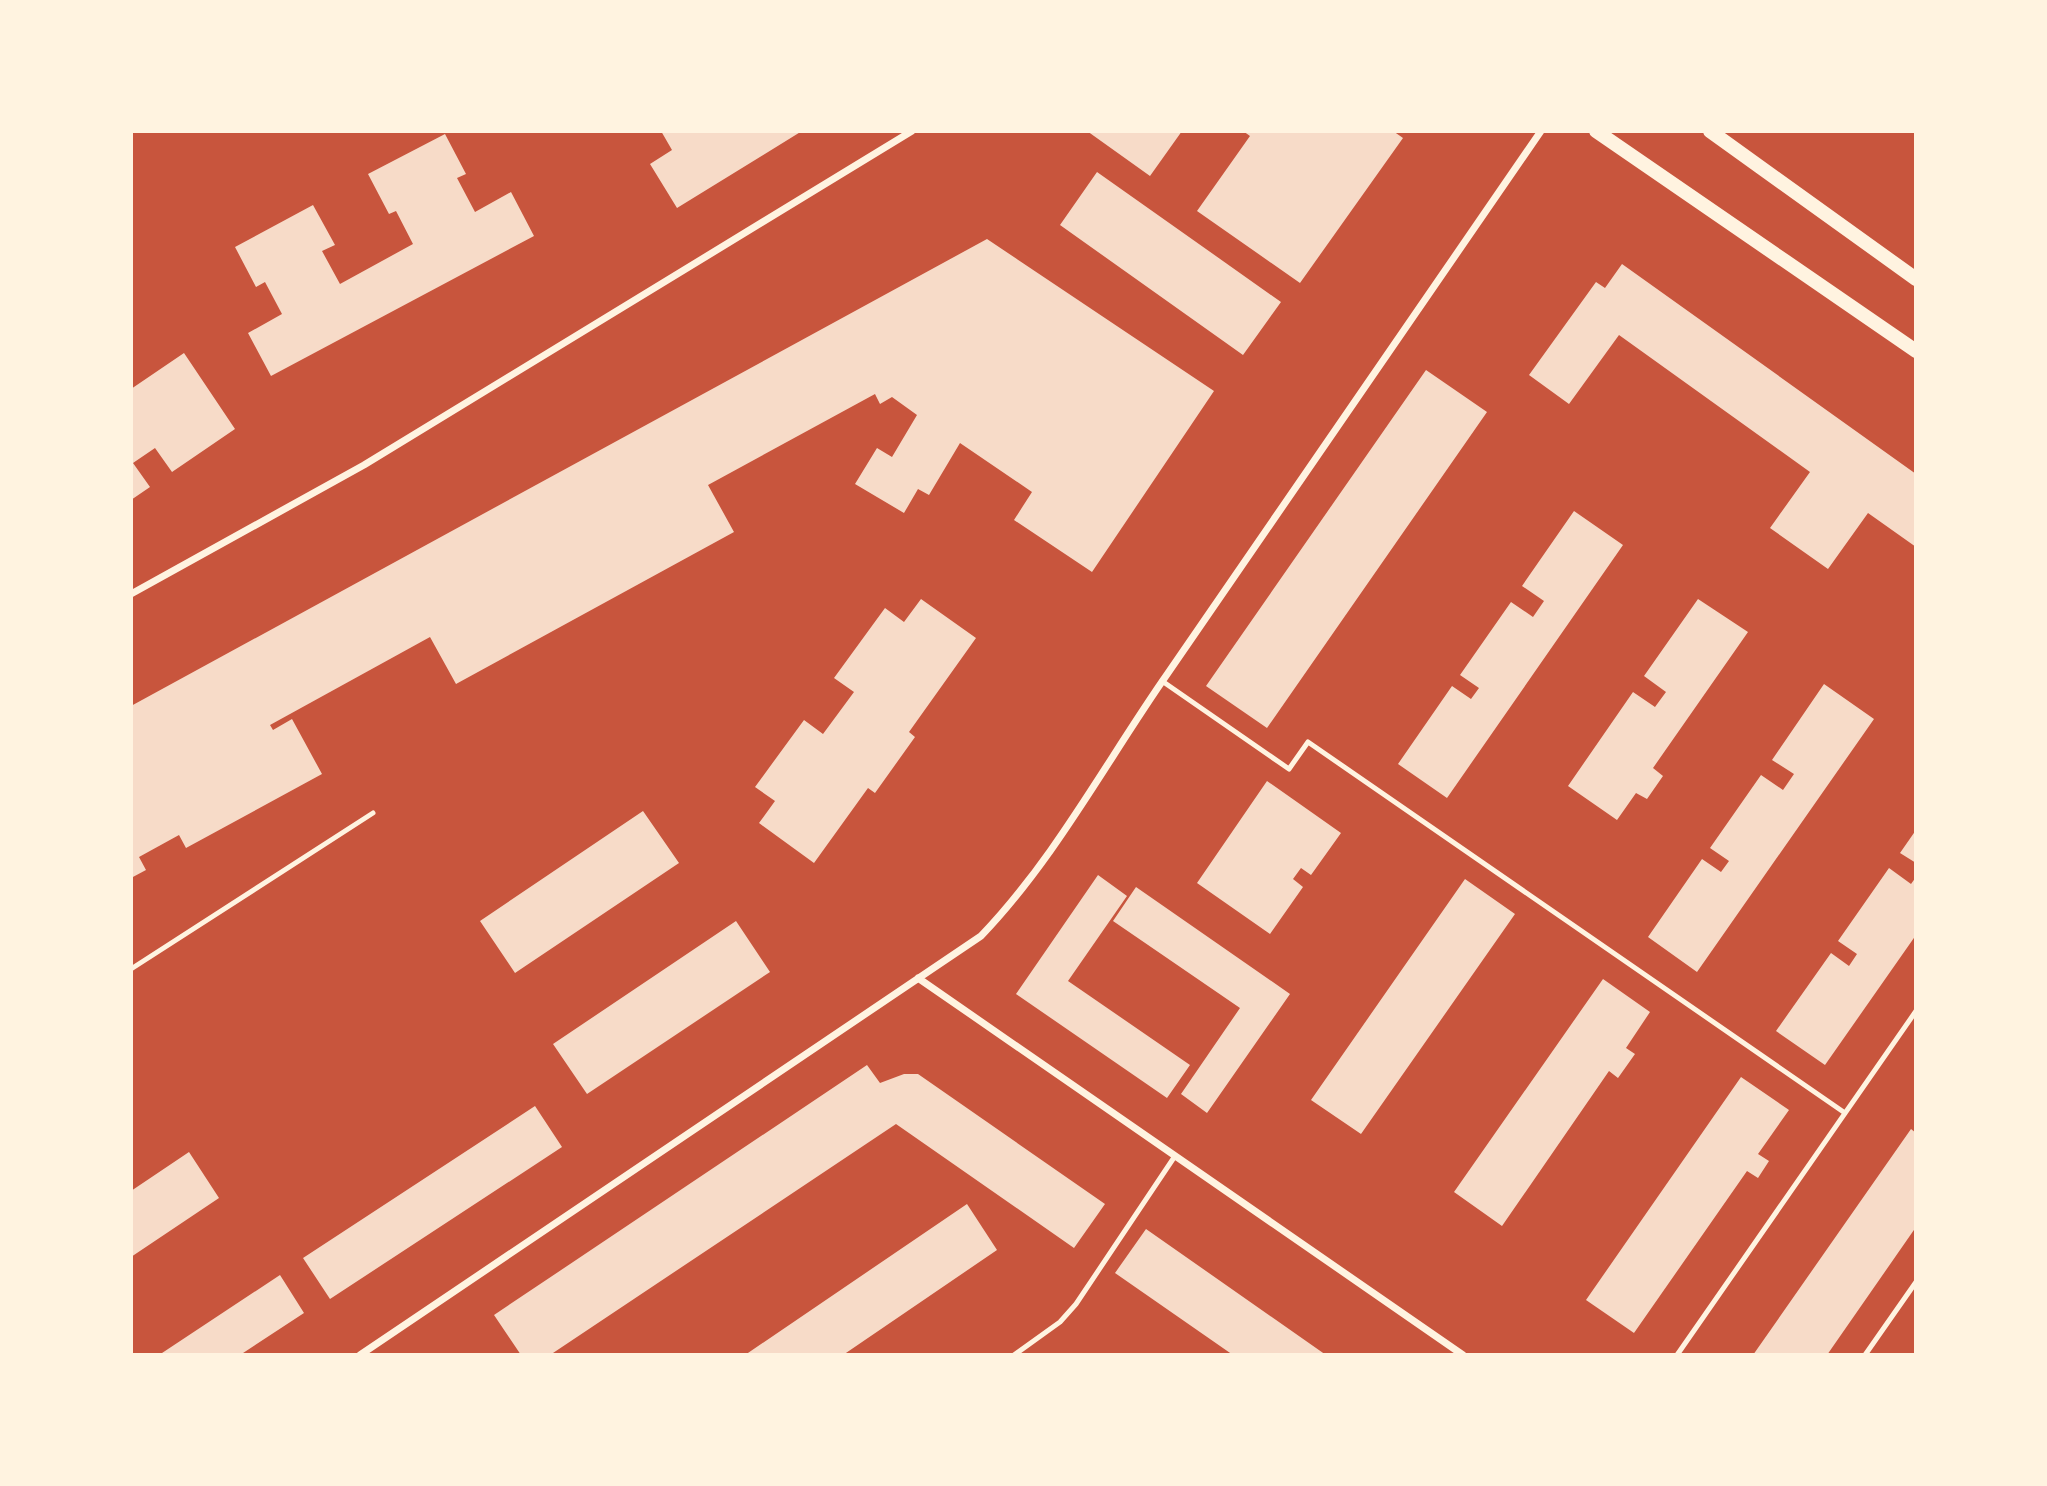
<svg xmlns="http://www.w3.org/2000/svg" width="2047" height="1486" font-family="'DejaVu Sans',sans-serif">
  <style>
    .building { fill: #f7dbc8 }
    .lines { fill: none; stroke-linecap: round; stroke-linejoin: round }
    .service { stroke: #fff3e0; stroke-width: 5 }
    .minor { stroke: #fff3e0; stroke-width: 7 }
    .secondary { stroke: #fff3e0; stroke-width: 14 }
  </style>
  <rect width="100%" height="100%" fill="#c8553d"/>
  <path class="building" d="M661 131H802L677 208 650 164 672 150Z
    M1087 131H1182L1150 176Z
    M1243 131H1393L1403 138 1300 283 1197 211 1250 136Z
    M445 134 466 174 457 178 475 212 511 192 534 236 271 376 248 333 282 314 265 282 256 287 235 247 313 205 335 245 322 251 340 284 413 244 396 211 389 214 368 174Z
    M1097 172 1281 302 1243 355 1060 225Z
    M987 239 1214 391 1092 572 1014 520 1032 492 960 443 929 495 918 489 904 513 855 484 877 448 892 457 917 415 892 397 880 404 875 394 708 485 734 532 456 684 430 637 270 725 273 730 292 719 322 774 186 848 179 835 139 857 146 870 131 878V706Z
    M1622 264 1916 474V547L1868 513 1828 569 1770 528 1810 472 1619 335 1569 404 1529 375 1596 282 1605 288Z
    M184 353 235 429 172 472 155 448 133 463 150 487 131 500V389Z
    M1426 370 1487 412 1267 728 1206 686Z
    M1574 511 1623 545 1447 798 1398 764 1452 686 1471 699 1479 688 1460 675 1511 602 1533 617 1544 601 1522 586Z
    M921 599 976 638 909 732 915 737 875 793 868 788 814 863 759 823 775 801 755 787 804 720 823 734 854 692 834 678 885 608 904 622Z
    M1698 599 1748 632 1653 768 1663 776 1647 799 1636 793 1617 820 1568 786 1633 692 1655 707 1666 692 1644 676Z
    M1824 684 1874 719 1697 972 1648 937 1702 859 1721 872 1729 861 1710 848 1761 775 1783 790 1794 774 1772 760Z
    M1267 781 1341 833 1311 875 1301 868 1293 879 1303 887 1270 934 1197 883Z
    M643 811 679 863 515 973 480 921Z
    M1916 830V863L1900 853Z
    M1889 868 1911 884 1916 877V935L1825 1065 1776 1031 1831 953 1849 966 1857 954 1838 941Z
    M1098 875 1127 896 1068 981 1190 1065 1167 1098 1016 994Z
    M1465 879 1515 914 1361 1134 1311 1100Z
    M1136 887 1290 994 1207 1113 1181 1094 1240 1008 1113 921Z
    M736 921 770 972 587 1094 553 1044Z
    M1603 979 1650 1012 1626 1048 1635 1054 1618 1078 1609 1071 1502 1226 1454 1192Z
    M867 1065 880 1083 904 1074H918L1105 1204 1074 1248 896 1124 550 1355H521L494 1315Z
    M1741 1077 1789 1110 1758 1154 1769 1161 1758 1178 1747 1171 1634 1333 1586 1300Z
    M535 1106 562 1147 330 1299 303 1258Z
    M1911 1129 1916 1133V1227L1827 1355H1753Z
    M189 1152 219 1198 131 1257V1191Z
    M967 1204 997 1250 843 1355H745Z
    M1146 1229 1326 1355H1233L1115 1273Z
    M280 1275 304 1313 240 1355H159Z"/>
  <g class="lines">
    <path class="service" d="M1162 681 1289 769 1308 742 1845 1113
      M131 969 373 813
      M1014 1355 1060 1322 1076 1304 1175 1156
      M1677 1355 1916 1011
      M1865 1355 1916 1282"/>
    <path class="minor" d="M131 594 364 465 912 131
      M918 978 1463 1355
      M360 1355 981 936C1055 859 1107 760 1168 673 1292 492 1417 312 1541 131"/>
    <path class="secondary" d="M1596 131 1916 351
      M1710 131 1916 279"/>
  </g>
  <rect width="2047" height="1486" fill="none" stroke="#fff3e0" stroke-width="266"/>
</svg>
